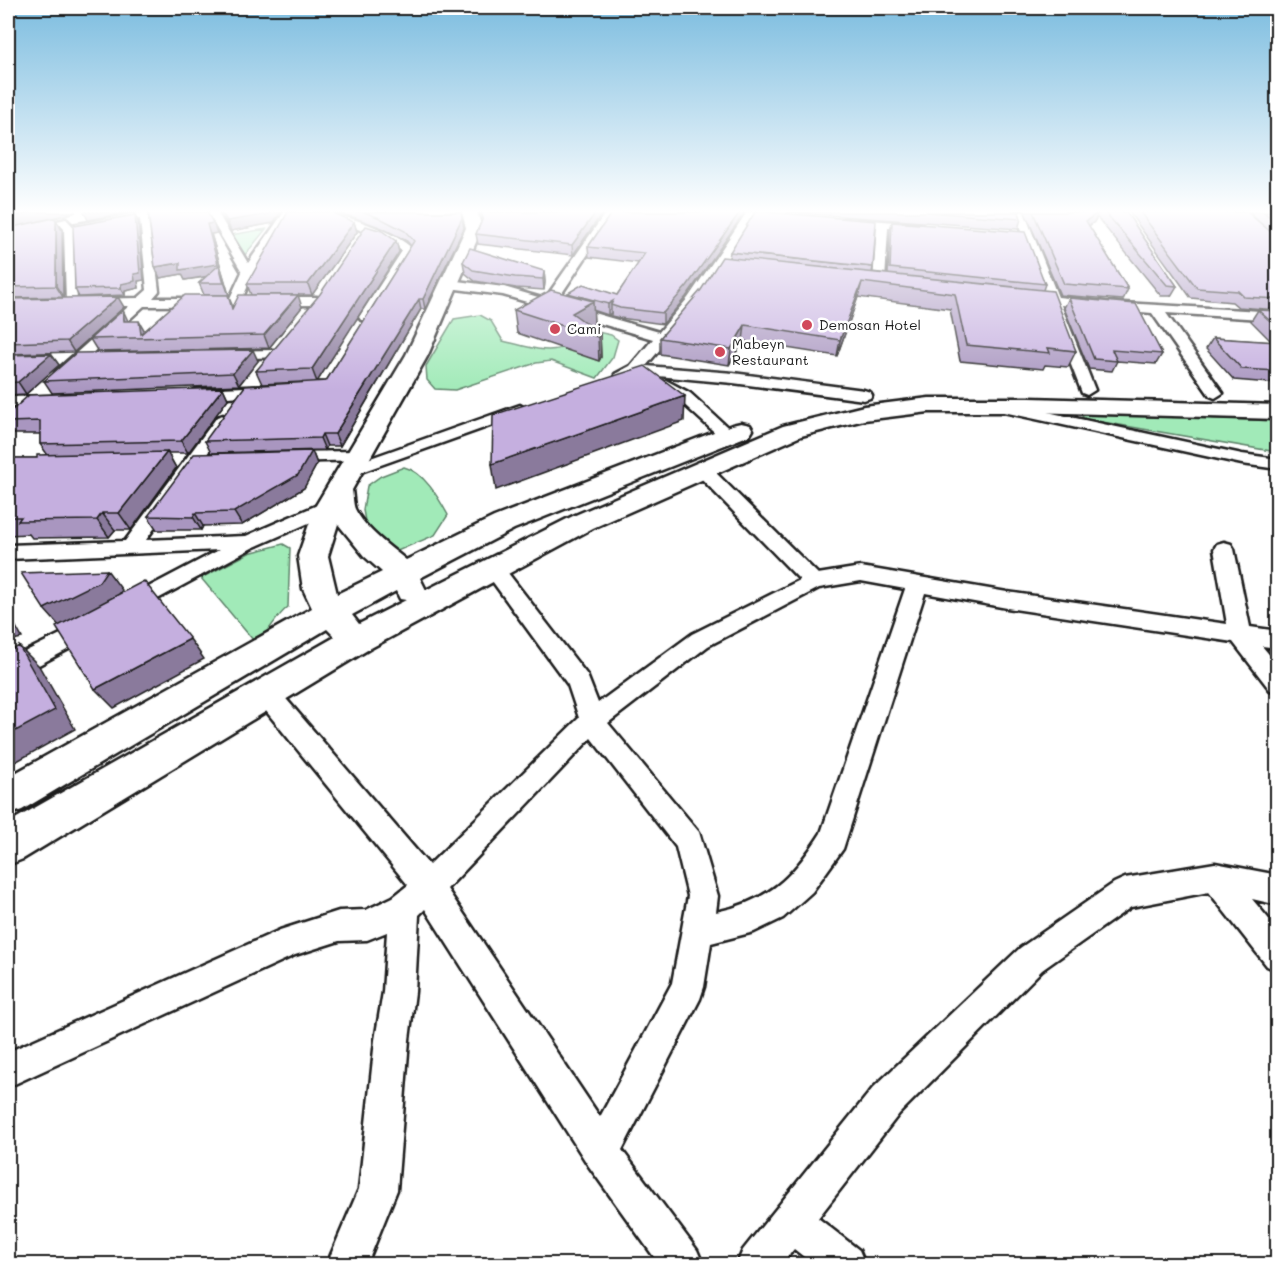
<svg xmlns="http://www.w3.org/2000/svg" width="1285" height="1272" font-family="Mali,sans-serif">
  <style>
    .green { fill: #a1eab8; stroke: #5e836a; stroke-width: 1.5 }
    .lines { fill: none; stroke-linecap: round; stroke-linejoin: round }
    .street-casing { stroke: #1c1c1c; stroke-width: 5 }
    .secondary-casing { stroke: #1c1c1c; stroke-width: 5 }
    .street { fill: #fff; fill-rule: evenodd }
    .secondary { fill: #fff; fill-rule: evenodd }
    .wall { fill: #a996c0; stroke: #1c1c1c; stroke-width: 1.5 }
    .shaded-wall { fill: #8a7a9c; stroke: #1c1c1c; stroke-width: 1.5 }
    .building { fill: #c5afdf; stroke: #1c1c1c; stroke-width: 1.5 }
    .poi-dot { fill: #d1495b; stroke: #fff; stroke-width: 2 }
    .labels { text-anchor: middle; stroke-width: 5; stroke-linejoin: round; paint-order: stroke }
    .far-poi-label { font-size: 14px; fill: #1c1c1c; stroke: #fff; text-anchor: start }
  </style>
  <rect width="100%" height="100%" fill="#fff"/>
  <filter id="ink" filterUnits="userSpaceOnUse"><feTurbulence type="fractalNoise" baseFrequency=".0167" numOctaves="2"/><feDisplacementMap in="SourceGraphic" scale="12" xChannelSelector="R" yChannelSelector="G"/><feConvolveMatrix kernelMatrix="1 2 1 2 8 2 1 2 1" color-interpolation-filters="sRGB"/></filter>
  <g filter="url(#ink)">
    <path class="green" d="M266 229 244 256 241 257 230 235Z
      M480 315 491 321 503 341C546 351 555 358 593 331L611 335 618 340 613 357 597 378 551 361 536 363 455 390 435 389 427 380 426 366 454 319Z
      M1079 413 1277 421V452L1085 419Z
      M404 467C424 472 438 497 448 515L435 535 395 552 368 538 363 510 367 486 381 476Z
      M283 544 290 548 288 607C272 620 272 632 254 641L201 578 249 553Z"/>
    <g class="lines">
      <g class="street-casing">
        <path id="street" d="M144 212H169L150 218 159 291 153 298H230L242 272 207 212H217L248 263 284 212H294L254 272 243 297H317L323 301 317 305 144 306 67 376H57L55 373 57 370 129 306H91L86 305 85 302 86 299 138 298 147 290 140 219 74 231 77 302 76 305H66L64 229 57 221 66 219 72 225Z
          M314 212C340 212 396 231 414 250L371 320H361L359 317 402 251 386 240Z
          M606 212H616L556 302 659 332 688 298 747 212H757L698 304 646 366 733 373 864 390 870 392 872 395 870 398 864 400 733 383 658 376 690 393 736 435 734 439H722L678 399 634 375 622 378 617 377 615 374 630 366 653 339 503 295 449 288 443 284 449 280 504 287 545 299Z
          M1014 212H1024L1058 297 1106 302 1278 312V320L1166 313 1223 393 1215 398 1210 396 1152 313 1061 305 1095 390 1087 395 1082 393 1047 303 1026 301 1020 297 1026 293 1044 295Z
          M845 218 920 224 925 227 920 230 888 228 885 281 879 285 873 281 877 227 841 223 840 221Z
          M274 350 281 354 279 357 225 359 218 355 225 351Z
          M271 386 279 391 276 394 196 399 188 394 196 389Z
          M52 396 60 401 58 404 8 407V397Z
          M991 400 1242 454 1278 459V469L1242 464 985 408 983 405 985 402Z
          M520 405 528 410 526 413 350 476 344 475 341 471 344 467 365 460 285 462 279 461 276 457 279 453 285 452 359 451 365 452 368 456 365 460Z
          M223 415 231 420 146 540 246 536 322 503H336L338 507 336 511 252 548 128 615 120 612 117 607 120 602 219 550 8 559V545L125 541 217 417Z
          M703 465 709 466 818 574 861 567 1007 592 1227 624 1214 549 1217 544 1224 542 1231 544 1234 549 1250 627 1278 631V648L1262 646 1278 665V692L1270 690 1233 642 1007 608 925 593 843 849 812 892 783 918 754 932 711 943 704 987 700 999 622 1150 697 1250 703 1264H659L588 1165 425 909 419 915 415 992 409 1040 397 1190 367 1264H327L359 1189 375 1040 383 992 387 932 367 940 339 941 295 955 8 1087V1052L280 930 339 911 366 910 393 897 408 885 257 700 254 693 257 686 266 683 275 686 429 865 579 718 568 685 487 574 484 569 487 564 494 562 501 564 587 675 598 703 692 634 800 580 697 474 694 470 697 466ZM861 581 905 589 821 833C792 878 769 901 716 912L718 896 699 832 608 723 708 646 819 588ZM591 738 676 847 688 896 672 983 600 1117 447 889Z
          M91 619 99 621 102 627 99 633 16 677 8 680V660Z
          M1215 863 1278 875V905L1252 899 1278 930V971L1267 966 1209 892 1131 907 1042 970 899 1114 818 1218 859 1250 865 1264H813L794 1249 782 1264H737L743 1250 873 1088 1020 948 1114 883 1125 878Z"/>
      </g>
      <g class="secondary-casing">
        <path id="secondary" d="M462 212H477L482 228 428 355 352 490C353 496 353 504 355 509 365 529 389 546 406 560L494 517 732 425 741 423 750 425 753 430 750 435 514 529 420 578 426 590 573 516 783 426 864 406 929 398H1030L1278 405V419L1030 412H929L864 420 801 436 593 528 369 649 23 859 8 865V823L335 637 327 629 22 810 8 815V777L312 608 303 589 298 556 315 507 406 355 466 228ZM338 524 364 556 382 572 337 594 328 556ZM396 591 400 599 406 600 359 624 352 615Z"/>
      </g>
      <use href="#street" class="street"/>
      <use href="#secondary" class="secondary"/>
    </g>
    <path class="wall" d="M8 212H76L51 219 62 230 63 297 8 298Z
      M148 212 217 233 211 234 229 295H204L199 283 206 277 185 280 182 274 160 278 155 267Z
      M220 212H281L273 223 231 231Z
      M333 212H461L464 228 425 309H421L340 446H327L325 450 211 453 205 441 302 382 262 384 256 371 396 241 399 252 317 381H326L411 246 407 241 382 228 353 217Z
      M479 212H603L573 255 478 244 476 234 482 220Z
      M612 212H745L686 297 663 324 620 318 611 316V313L608 315 593 310 594 324 590 326 600 333 601 357 599 361 517 333 514 310 568 294V293L617 295 639 263 589 257 588 247Z
      M786 212H1019L1021 219 1018 229Z
      M1025 212H1126L1177 286 1171 296H1161L1097 217 1094 222 1089 226 1128 289 1123 300 1060 295Z
      M1129 212H1247L1265 228 1249 212H1278V310L1238 307 1232 302 1191 298Z
      M135 215 138 222 144 280 138 281 139 288 125 291V295L79 297 75 289Z
      M354 222 357 232 312 295H251L247 284Z
      M892 222 1045 284 1043 290 1076 351 1068 367 1045 365 1043 369 960 361 950 309 858 297 837 356 743 341 729 365 660 354V338L729 258 730 252 873 267 872 272 888 274 890 230Z
      M463 262 544 271 545 282 544 290 516 288 475 281 465 273Z
      M228 295 233 307H302L269 348 98 352 90 339 128 321 145 331Z
      M1069 298 1162 354 1156 364 1117 361 1112 371 1089 369 1064 308Z
      M8 299 124 307 74 352 8 354Z
      M1258 310 1278 311V376L1275 375 1270 383 1234 380 1206 349 1213 338 1272 342 1251 321Z
      M51 354 59 365 26 394 8 395V355Z
      M258 361 239 385 52 393 44 381Z
      M223 388 228 399 188 453H168L176 468 131 530H115L109 537 32 538 29 534 8 535V458H37L47 454 40 444V434H8V414Z
      M312 451 317 464 304 488 242 525 203 526 201 530H157L148 516Z"/>
    <path class="shaded-wall" d="M32 212H76L8 229V218Z
      M84 212H129L88 220Z
      M271 212H281L273 223 231 231 227 221Z
      M596 212H603L573 255 572 245Z
      M740 212H745L686 297 663 324V313Z
      M1098 213 1094 222 1082 231 1086 221Z
      M135 215 138 222 144 280 138 281 139 288 125 291V295L121 288V284Z
      M462 218 464 228 425 309 423 299Z
      M56 220 62 230 63 297 56 286Z
      M354 222 357 232 312 295 308 284Z
      M213 223 217 233 211 234 229 295 221 274 185 280 182 274 160 278 155 267 180 263 207 224Z
      M396 241 399 252 317 382 312 369Z
      M544 271 545 282 544 290 543 279Z
      M862 282 858 297 837 356 840 340Z
      M298 295 302 307 269 348 264 335Z
      M118 297 124 307 74 352 67 341Z
      M419 299 421 309 340 446 335 434Z
      M593 301 594 324 582 332 572 313Z
      M613 301 611 305V313L608 315V304Z
      M123 310 129 323 124 321Z
      M139 321 146 333 141 334Z
      M745 325 743 341 729 365 731 349Z
      M600 333 601 357 599 361 598 337Z
      M253 350 258 361 239 385 233 373Z
      M51 354 59 365 26 394 18 382Z
      M223 388 228 399 188 453 181 441Z
      M685 396 684 421 496 490 492 464Z
      M322 434 327 446 325 450 320 438Z
      M312 451 317 464 304 488 242 525 234 512Z
      M167 452 176 468 131 530 119 513Z
      M102 513 115 530 109 537 97 520Z
      M195 513 203 526 201 530 193 517Z
      M107 570 122 590 114 602 62 629 44 609Z
      M8 612 22 638 8 641Z
      M190 639 204 659 114 708 95 689Z
      M19 646 39 666 75 729 8 766V735Z"/>
    <path class="building" d="M8 212H32L8 218Z
      M148 212H207L213 223 207 224 218 264 180 270V263L155 267Z
      M222 212H271L270 214 227 221Z
      M288 212H330L354 222 308 284H247Z
      M364 212H461L462 218 423 299H419L335 434H322L320 438 205 441 245 386 326 381 414 241 405 231 380 218Z
      M481 212H596L572 245 476 234 483 218Z
      M612 212H740L687 286 663 313 620 308 611 305 613 301 608 304 568 293 583 284 617 295 645 253 588 247Z
      M755 212H766L876 221 873 267 730 252Z
      M925 212H1019L1021 219Z
      M1033 212H1098L1086 221 1128 289 1064 284Z
      M1105 212H1126L1177 286 1167 285Z
      M1140 212H1247L1278 238V299L1244 297 1238 291 1197 288Z
      M1264 212H1278V224Z
      M135 215 140 273 134 274 135 281 121 284V288L75 289 73 226Z
      M54 218 56 220V286L8 287V228Z
      M892 222 1025 232 1045 284 890 268Z
      M366 226 382 231 396 241 312 369 256 371 320 294Z
      M470 248 544 271 543 279 515 277 473 270 463 262Z
      M722 257 1053 291 1076 351 1048 348 1050 353 966 345 955 294 862 282 840 340 745 325 731 349 660 338 701 290Z
      M219 265 224 283H199Z
      M551 290 593 301 572 313 600 333 598 337 514 310Z
      M185 295H228L232 309 239 295H298L264 335 90 339 123 310 124 321H139L141 334Z
      M118 297 67 341 8 343V299Z
      M1069 298 1136 304 1162 354 1112 350 1117 361 1094 359Z
      M1258 310 1278 311V328Z
      M1213 338 1278 342V363H1271L1278 371 1242 369Z
      M253 350 233 373 44 381 76 353Z
      M51 354 18 382 8 383V355Z
      M645 366 685 396 492 464 493 415Z
      M223 388 181 441 40 444V421L8 422V414L29 395Z
      M312 451 298 475 234 512 195 513 193 517 148 516 194 454Z
      M167 452 119 513H102L97 520 18 521 21 517H8V458H37V455Z
      M107 570 99 582 44 609 21 573Z
      M144 581 190 639 95 689 56 627Z
      M19 646 55 710 8 735V652Z"/>
  </g>
  <linearGradient id="sky" x2="0" y2="1"><stop stop-color="#7bbcdf"/><stop offset="0.54" stop-color="#fff"/><stop offset="1" stop-color="#fff" stop-opacity="0"/></linearGradient>
  <rect width="1285" height="391" fill="url(#sky)"/>
  <g class="poi-dot">
    <circle cx="807" cy="325" r="6"/>
    <circle cx="555" cy="329" r="6"/>
    <circle cx="720" cy="352" r="6"/>
  </g>
  <g class="labels">
    <g class="far-poi-label">
      <text x="819" y="330">Demosan Hotel</text>
      <text x="567" y="334">Cami</text>
      <text x="732" y="349">Mabeyn<tspan x="732" dy="16">Restaurant</tspan></text>
    </g>
  </g>
  <rect width="1285" height="1272" fill="none" stroke="#fff" stroke-width="30"/>
  <rect x="15" y="15" width="1255" height="1242" fill="none" stroke="#1c1c1c" stroke-width="2" filter="url(#ink)"/>
</svg>
